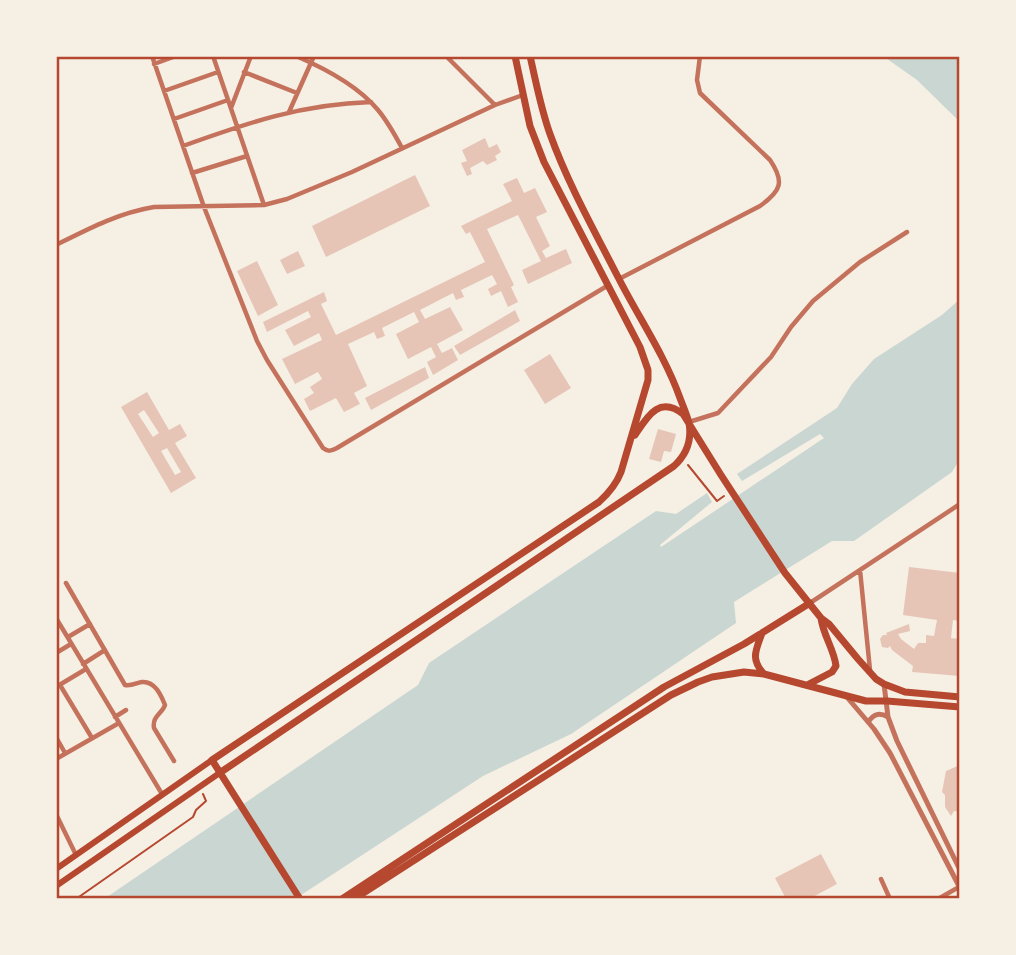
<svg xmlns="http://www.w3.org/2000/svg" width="1016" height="955" font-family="Georgia,serif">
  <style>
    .water { fill: #c9d6d2 }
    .building { fill: #e6c5b7; fill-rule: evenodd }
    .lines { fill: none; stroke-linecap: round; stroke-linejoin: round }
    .path { stroke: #b5482f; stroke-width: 2 }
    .minor { stroke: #c5725c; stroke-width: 4.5 }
    .tertiary { stroke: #c5725c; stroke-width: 5 }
    .secondary { stroke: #b5482f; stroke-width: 6 }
    .primary { stroke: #b5482f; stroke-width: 7 }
    .neatline { fill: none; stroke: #b5482f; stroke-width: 2.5 }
  </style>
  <rect width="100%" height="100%" fill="#f6efe4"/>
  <path class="water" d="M883 56H960V122L917 80Z
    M960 299V459L952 472 854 541H832L734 602 736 623 571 734 483 776 295 899H104L418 685 429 663 656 511 676 514 707 493 712 502 660 545 661 547 824 438 820 434 742 481 737 474 837 408 852 384 874 359 942 315Z"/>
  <path class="building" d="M485 138 489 148 497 144 501 152 495 156 497 160 487 165 483 161 470 168 472 174 467 176 461 163 467 161 462 150Z
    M415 175 430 206 326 257 312 226Z
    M517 178 524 193 535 188 547 212 536 217 550 246 542 251 546 258 566 249 572 263 528 284 522 270 541 261 518 215 487 229 514 285 511 287 518 302 508 307 501 291 491 296 488 289 497 284 492 275 461 290 464 297 456 300 453 293 420 310 425 319 450 307 463 330 437 344 442 353 452 348 458 360 433 375 427 362 436 357 431 347 408 359 396 334 419 322 414 312 382 328 385 336 377 339 374 332 348 344 367 386 354 393 360 404 344 412 336 398 310 411 304 399 314 393 310 387 322 379 318 372 295 384 282 359 322 340 319 333 294 346 285 330 311 317 308 311 267 332 263 322 324 292 327 301 321 304 336 335 485 262 470 232 466 234 461 226 512 201 503 184Z
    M298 251 305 266 287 274 280 260Z
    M257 261 278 305 258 316 237 271Z
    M515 310 520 321 460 355 454 346Z
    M550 354 571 388 545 404 524 370Z
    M425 367 429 378 371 410 365 398Z
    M147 392 169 430 180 424 187 436 175 443 196 478 171 493 121 407ZM144 410 159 433 153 437 138 414ZM167 448 181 472 175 475 161 451Z
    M658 429 676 434 671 452 664 451 661 462 649 459Z
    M909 567 960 573V621L953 620 951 638 960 639V676L912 672 913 666 892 650 890 646 888 648 882 647 880 639 883 635H887L886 633 909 624 910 631 898 634 901 639 914 649 918 643H926V635L934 636 937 620 903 615Z
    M960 765 959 798 960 799V812L954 811 951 816 945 807V795L942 792 946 771Z
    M821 854 837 884 809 899H786L775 878Z"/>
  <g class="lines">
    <path class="path" d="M688 465 717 501 724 496
      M76 899 193 817 196 810 206 801 203 794"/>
    <path class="minor" d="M152 56 204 207 257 341 267 360 323 448C328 452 331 451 337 448L607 286
      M213 56 264 205
      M296 56C324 68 359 87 378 110 388 122 395 135 402 148
      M446 56 495 105
      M154 64 176 56
      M244 72 297 93
      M164 91 218 72
      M231 108 251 56
      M289 112 314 56
      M174 119 228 100
      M183 146C247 123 302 104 371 102
      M192 173 247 156
      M56 245C88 229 118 213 154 207L264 205 287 199 352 172 495 105 523 95
      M619 279 760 206C781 191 785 182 770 160L700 93 697 80 700 56
      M689 422 718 413 771 357 791 327 813 301 860 262 907 232
      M860 570 870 670
      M66 583 125 685C133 686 135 683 142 682 155 681 161 695 165 705 162 714 152 716 154 728L174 761
      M810 603 960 504
      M56 618 162 794
      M68 637 90 624
      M56 653 71 644
      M83 664 105 650
      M60 685 92 738
      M56 687 86 669
      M115 717 126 710
      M56 737 65 753
      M56 759 119 723
      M56 814 76 855
      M881 879 890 899
      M938 899 959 887"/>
    <path class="tertiary" d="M884 684 888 717 897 741 960 870
      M846 696 874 729 890 753 960 888
      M868 722C874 714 879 712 888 717"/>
    <path class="secondary" d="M56 869 212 760
      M56 886 221 772"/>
    <path class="primary" d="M635 435C647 417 659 395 683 414L721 475 785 573 821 618 829 624 858 659 876 679 884 684 905 692 960 697
      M762 633C756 650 750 659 764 674
      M809 684 832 672 836 666C834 649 823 635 821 618
      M221 772 674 466C686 455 692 440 689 423 687 415 683 406 680 398 665 356 639 318 619 279 595 232 568 184 550 134 541 109 536 82 530 56
      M300 899 212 760 599 502C609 493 616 485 621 472L648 380V370L640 347 544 162 530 126 515 56
      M342 899 664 687 744 644 810 603
      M354 899 671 695 698 682 712 677 744 672 764 674 866 701H887L960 707"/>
  </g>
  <rect width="1016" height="955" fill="none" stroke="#f6efe4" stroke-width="116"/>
  <rect x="58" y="58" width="900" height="839" class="neatline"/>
</svg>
